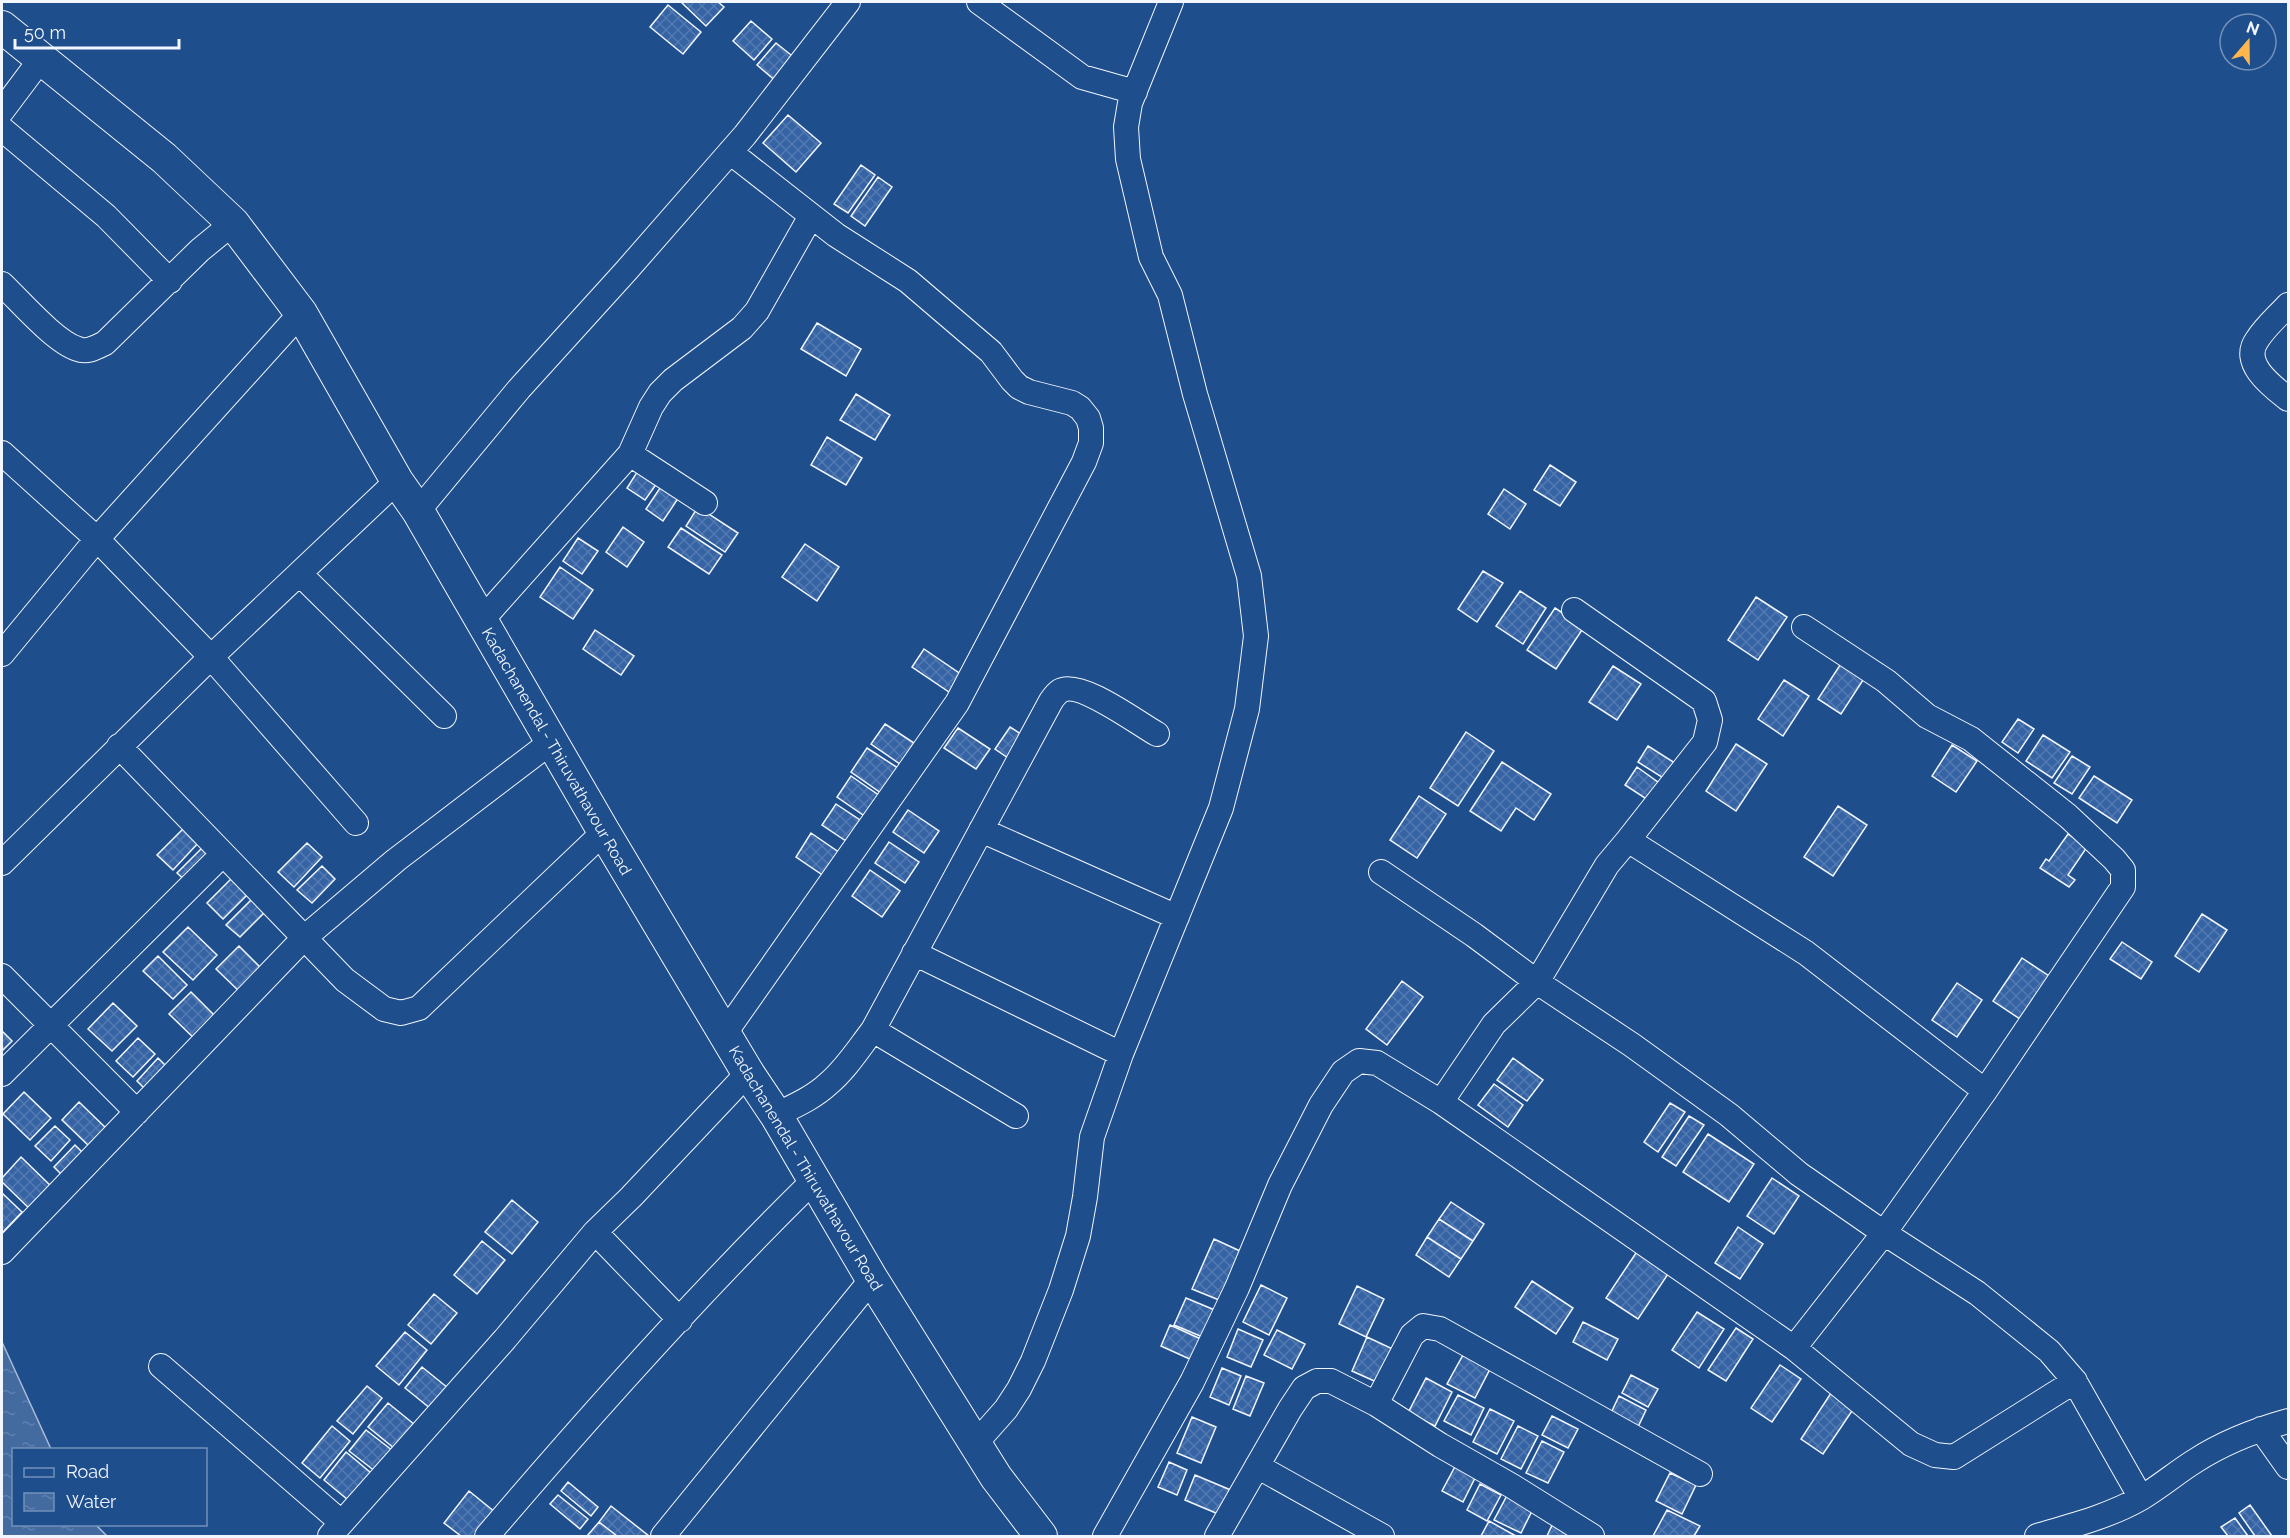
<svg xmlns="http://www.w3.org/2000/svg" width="2290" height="1538" font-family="Raleway,sans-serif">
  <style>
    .water { fill: url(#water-ripples); stroke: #a8bbd7; stroke-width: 1.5 }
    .building { fill: url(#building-cross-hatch); stroke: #f2f6ff; stroke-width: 1.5 }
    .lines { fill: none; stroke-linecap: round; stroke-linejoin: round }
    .minor-casing { stroke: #f2f6ff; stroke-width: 26 }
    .major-casing { stroke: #f2f6ff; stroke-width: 34 }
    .minor { stroke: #1f4e8c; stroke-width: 24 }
    .major { stroke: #1f4e8c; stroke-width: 32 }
    .labels { text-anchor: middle; stroke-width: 4.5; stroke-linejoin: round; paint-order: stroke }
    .street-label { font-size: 16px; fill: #f2f6ff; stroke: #1f4e8c }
  </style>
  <defs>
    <pattern id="water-ripples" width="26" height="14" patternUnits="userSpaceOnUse" patternTransform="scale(1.5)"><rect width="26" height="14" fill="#446ba0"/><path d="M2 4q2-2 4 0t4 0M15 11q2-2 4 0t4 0" fill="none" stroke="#5f81ae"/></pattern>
    <pattern id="building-cross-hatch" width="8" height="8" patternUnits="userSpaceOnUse" patternTransform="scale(1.5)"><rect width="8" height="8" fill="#3563a3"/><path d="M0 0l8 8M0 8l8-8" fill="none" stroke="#537ab1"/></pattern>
  </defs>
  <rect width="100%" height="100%" fill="#1f4e8c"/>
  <path class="water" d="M2 1342 51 1449 14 1450V1524L96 1525 107 1536H2Z"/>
  <path class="building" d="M681 2H718L724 7 706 26Z
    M668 5 701 32 683 54 650 27Z
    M751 21 772 39 754 60 733 41Z
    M776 43 796 59 777 82 757 65Z
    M788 115 821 143 796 172 763 143Z
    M861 165 875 175 848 213 834 204Z
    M878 177 892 187 865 226 851 216Z
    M817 323 861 349 846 376 801 349Z
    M856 394 890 415 875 440 840 420Z
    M827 437 862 458 846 485 811 465Z
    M1550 465 1576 482 1560 506 1534 490Z
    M641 466 660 479 645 500 627 488Z
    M662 485 679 497 663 521 646 509Z
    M1504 489 1526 504 1510 529 1488 514Z
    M698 507 738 533 725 552 686 526Z
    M623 527 644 542 627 567 606 552Z
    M681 528 722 555 709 574 668 547Z
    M578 538 598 551 582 574 563 561Z
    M805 544 839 567 817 601 782 577Z
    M560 567 593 590 573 619 540 597Z
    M1483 571 1503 583 1477 622 1458 609Z
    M1520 591 1546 608 1523 644 1496 626Z
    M1756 597 1787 617 1758 660 1728 640Z
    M1555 608 1584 627 1556 669 1527 650Z
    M595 630 634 656 621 675 583 649Z
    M924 649 965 677 952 694 912 667Z
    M1842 662 1865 677 1841 714 1818 699Z
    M1613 666 1641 684 1617 720 1589 702Z
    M1784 680 1809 696 1783 736 1758 719Z
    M2018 719 2034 729 2018 753 2002 742Z
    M885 724 914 743 900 764 871 744Z
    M1010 727 1030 740 1014 762 995 749Z
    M958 728 990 749 976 769 944 748Z
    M1466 732 1494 751 1458 806 1430 788Z
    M2043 735 2070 752 2052 778 2026 761Z
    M1736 744 1767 764 1736 811 1706 791Z
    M1952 745 1977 761 1956 792 1932 776Z
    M1648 746 1678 765 1668 781 1638 762Z
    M867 748 898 768 881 793 851 772Z
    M2072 756 2090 767 2072 794 2054 783Z
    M1502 762 1551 794 1534 820 1516 808 1501 831 1470 811Z
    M1637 767 1662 785 1651 802 1625 785Z
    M851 776 880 796 866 817 837 797Z
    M2094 776 2132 800 2117 823 2079 798Z
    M1419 796 1446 814 1417 858 1390 840Z
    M836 804 860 820 846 841 822 825Z
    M1838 806 1867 825 1833 876 1804 857Z
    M908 810 939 831 924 853 893 832Z
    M185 827 200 841 173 870 157 855Z
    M811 833 840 853 824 876 796 857Z
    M2068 834 2087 847 2068 875 2075 880 2069 887 2040 868 2046 859 2049 861Z
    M889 842 919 862 905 883 875 863Z
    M307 843 322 857 294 887 278 872Z
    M205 845 216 856 189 884 177 873Z
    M322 866 335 879 312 903 297 890Z
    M870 870 900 891 882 917 852 896Z
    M232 878 249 893 223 919 207 903Z
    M254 897 267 910 240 937 226 925Z
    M2202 914 2227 930 2199 972 2175 956Z
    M188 927 217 955 193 980 163 952Z
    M2122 942 2152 962 2141 979 2110 959Z
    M239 946 264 971 242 994 216 969Z
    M158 956 187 985 173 999 143 971Z
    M2022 958 2049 976 2020 1019 1993 1001Z
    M1402 981 1423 997 1387 1045 1366 1029Z
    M1957 983 1982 1000 1957 1037 1932 1020Z
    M191 992 218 1019 197 1041 169 1014Z
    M113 1003 137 1026 112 1051 88 1029Z
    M2 1031 12 1041 2 1051Z
    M138 1038 155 1054 133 1077 116 1061Z
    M158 1058 172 1072 150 1094 137 1081Z
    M1513 1058 1543 1080 1527 1101 1497 1080Z
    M1494 1084 1523 1105 1508 1127 1478 1105Z
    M24 1092 51 1118 30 1140 3 1114Z
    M79 1102 109 1131 92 1149 62 1120Z
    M1670 1103 1685 1112 1658 1152 1644 1142Z
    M1689 1116 1704 1125 1676 1166 1662 1157Z
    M55 1126 70 1140 51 1161 35 1146Z
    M1708 1134 1754 1164 1729 1202 1683 1172Z
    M75 1145 88 1158 67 1180 54 1167Z
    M21 1157 55 1190 33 1212 2 1182V1178Z
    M1772 1178 1799 1196 1774 1234 1747 1216Z
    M2 1193 22 1212 3 1232 2 1231Z
    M512 1200 538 1222 512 1254 485 1232Z
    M1451 1202 1484 1224 1473 1241 1439 1219Z
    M1439 1219 1473 1241 1461 1259 1427 1237Z
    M1738 1227 1763 1244 1740 1279 1715 1263Z
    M1427 1237 1461 1259 1449 1277 1416 1255Z
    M1214 1239 1240 1251 1219 1300 1192 1289Z
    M482 1241 505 1260 477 1294 454 1275Z
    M1638 1250 1670 1271 1638 1319 1606 1298Z
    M1532 1281 1573 1308 1556 1334 1515 1307Z
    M1261 1285 1287 1298 1269 1335 1243 1322Z
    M1357 1286 1384 1299 1366 1337 1339 1324Z
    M434 1294 457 1313 431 1344 408 1325Z
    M1186 1298 1217 1311 1205 1338 1174 1325Z
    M1697 1312 1724 1329 1699 1368 1672 1350Z
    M1583 1322 1618 1339 1607 1360 1573 1342Z
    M1170 1325 1203 1340 1194 1361 1161 1346Z
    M1736 1328 1753 1339 1726 1381 1708 1370Z
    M1238 1329 1263 1340 1251 1367 1227 1357Z
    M1277 1330 1305 1344 1292 1369 1264 1355Z
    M405 1332 427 1350 399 1385 376 1366Z
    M1367 1337 1397 1351 1381 1384 1352 1371Z
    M1463 1355 1490 1369 1475 1398 1447 1384Z
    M1780 1365 1801 1379 1772 1422 1751 1408Z
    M422 1367 453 1392 436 1413 405 1388Z
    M1222 1368 1241 1376 1229 1405 1210 1397Z
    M1631 1375 1658 1389 1648 1407 1622 1393Z
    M1246 1376 1264 1383 1250 1416 1233 1409Z
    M1426 1378 1452 1392 1435 1426 1408 1413Z
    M367 1386 382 1398 353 1434 337 1421Z
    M1831 1393 1854 1408 1823 1454 1801 1439Z
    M1458 1395 1484 1408 1471 1435 1444 1421Z
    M1619 1396 1646 1410 1638 1427 1611 1413Z
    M388 1403 420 1429 400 1453 368 1427Z
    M1490 1409 1514 1421 1497 1454 1473 1442Z
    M1552 1416 1578 1429 1568 1448 1542 1435Z
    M1192 1417 1216 1427 1201 1463 1177 1453Z
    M332 1426 350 1441 320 1478 302 1463Z
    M1518 1426 1538 1436 1521 1469 1501 1459Z
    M366 1430 397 1454 380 1475 349 1451Z
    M1542 1441 1564 1452 1548 1483 1526 1473Z
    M346 1452 376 1477 354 1505 324 1480Z
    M1458 1461 1478 1472 1463 1502 1442 1491Z
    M1169 1462 1187 1470 1177 1495 1158 1487Z
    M1670 1473 1696 1485 1682 1514 1656 1501Z
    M1195 1475 1233 1491 1223 1516 1185 1500Z
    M568 1482 598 1507 591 1516 561 1491Z
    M1480 1484 1501 1495 1487 1521 1467 1510Z
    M1511 1488 1537 1501 1521 1533 1494 1520Z
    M469 1491 500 1516 483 1536H461L444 1523Z
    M558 1495 588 1519 580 1529 550 1504Z
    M2250 1505 2272 1536H2255L2239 1513Z
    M611 1506 649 1536H617L599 1522Z
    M1667 1510 1700 1526 1694 1536H1653Z
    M2235 1518 2248 1536H2228L2221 1527Z
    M1489 1521 1516 1536H1481Z
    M1554 1521 1578 1536H1547Z
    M599 1522 617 1536H587Z"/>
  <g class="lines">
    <g class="minor-casing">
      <path id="minor" d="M979 2 1082 77 1135 92
        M2 111 41 59
        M2 129 106 216 170 281
        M2 284C20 301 55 342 78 349 87 353 97 347 105 343L200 250 233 223
        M2288 305C2278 316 2265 327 2257 340 2240 363 2273 387 2288 399
        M2 453 97 539 211 657 356 823
        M630 454 705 503
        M418 511 519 389 626 271 745 135 848 2
        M300 574 444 716
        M1574 610 1704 701 1710 720 1705 742 1628 840
        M481 621 630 454 651 407 660 393 673 380 742 328 757 311 811 216
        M2 654 97 539 301 313
        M119 746 345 980 384 1009 401 1013 419 1008 604 832
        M981 830 1177 917
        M2 863 211 657 397 481
        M1381 872 1474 935 1537 982 1632 1045 1729 1115 1799 1174 1884 1233 1977 1293 2049 1351 2074 1380 2141 1498
        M914 953 1121 1054
        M2 976 137 1112
        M873 1030 1016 1116
        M725 1033 957 703 1084 462 1091 443V428L1088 418 1080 408 1072 403 1029 392 1019 387 1012 380 991 352 908 281 836 235 730 152
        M2 1074 223 854
        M1441 1102 1494 1024 1537 982 1607 865 1628 840 1806 953 1985 1091
        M776 1115C794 1106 813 1098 828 1084 846 1069 859 1048 873 1030L1051 701C1053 698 1057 693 1060 691 1079 679 1139 724 1157 734
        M595 1232 631 1197 748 1073
        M2 1252 304 938 396 860 551 742
        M1794 1348 1911 1444 1935 1455 1954 1457 2075 1381
        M161 1366 341 1522
        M1376 1404 1412 1335 1423 1326 1440 1329 1700 1474
        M2261 1429 2288 1467
        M975 1444 1006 1409 1019 1389 1033 1361 1061 1290 1078 1236 1085 1197 1092 1137 1121 1054 1221 808 1247 709 1256 636 1249 576 1195 394 1170 295 1151 257 1128 159 1126 127 1130 103 1171 2
        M1257 1466 1382 1536
        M330 1536 505 1339 595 1232 680 1320
        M487 1536C591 1414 699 1293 813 1181
        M663 1536 872 1279
        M1105 1536 1192 1382 1237 1288 1280 1185 1321 1105 1343 1072 1359 1061 1377 1063 1441 1102 1794 1348 1884 1233 1985 1091 2123 887V870L2114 859 2068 816 1971 739 1927 716 1886 681 1804 627
        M1217 1536 1290 1409 1304 1388 1317 1381H1331L1376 1404 1440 1445 1512 1486 1592 1536
        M2037 1536C2071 1526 2110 1516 2141 1498 2160 1487 2177 1472 2195 1461 2224 1442 2256 1430 2288 1421"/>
    </g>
    <g class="major-casing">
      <path id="major" d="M2 27 164 158 233 223 301 313 397 481 418 511 604 832 748 1073 776 1115 872 1279 996 1477 1041 1536"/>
    </g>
    <use href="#minor" class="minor"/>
    <use href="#major" class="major"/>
  </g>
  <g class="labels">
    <g class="street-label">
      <text transform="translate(557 751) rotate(60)" y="6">Kadachanendal - Thiruvathavour Road</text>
      <text transform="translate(806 1168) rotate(59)" y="6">Kadachanendal - Thiruvathavour Road</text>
    </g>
  </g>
  <rect width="2290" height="1538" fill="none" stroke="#f2f6ff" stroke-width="6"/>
  <rect x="12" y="1448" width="195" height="78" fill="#1f4e8c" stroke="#7391ba" stroke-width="1.5"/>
  <rect x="24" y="1468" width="30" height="9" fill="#1f4e8c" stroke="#7391ba" stroke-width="1.5"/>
  <text x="66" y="1478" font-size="18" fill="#f2f6ff">Road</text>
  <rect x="24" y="1493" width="30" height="18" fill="url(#water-ripples)" stroke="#7391ba" stroke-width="1.5"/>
  <text x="66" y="1508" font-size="18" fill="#f2f6ff">Water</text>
  <g transform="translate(2248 42) rotate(20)"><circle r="28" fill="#1f4e8c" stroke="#7391ba" stroke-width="1.5"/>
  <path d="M0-4.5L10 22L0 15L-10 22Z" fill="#ffb74d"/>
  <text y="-9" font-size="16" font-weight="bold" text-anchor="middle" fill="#f2f6ff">N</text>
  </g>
  <path d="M15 39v9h164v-9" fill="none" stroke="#f2f6ff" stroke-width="3"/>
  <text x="24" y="39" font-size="18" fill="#f2f6ff" stroke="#1f4e8c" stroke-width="4.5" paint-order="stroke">50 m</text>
</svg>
